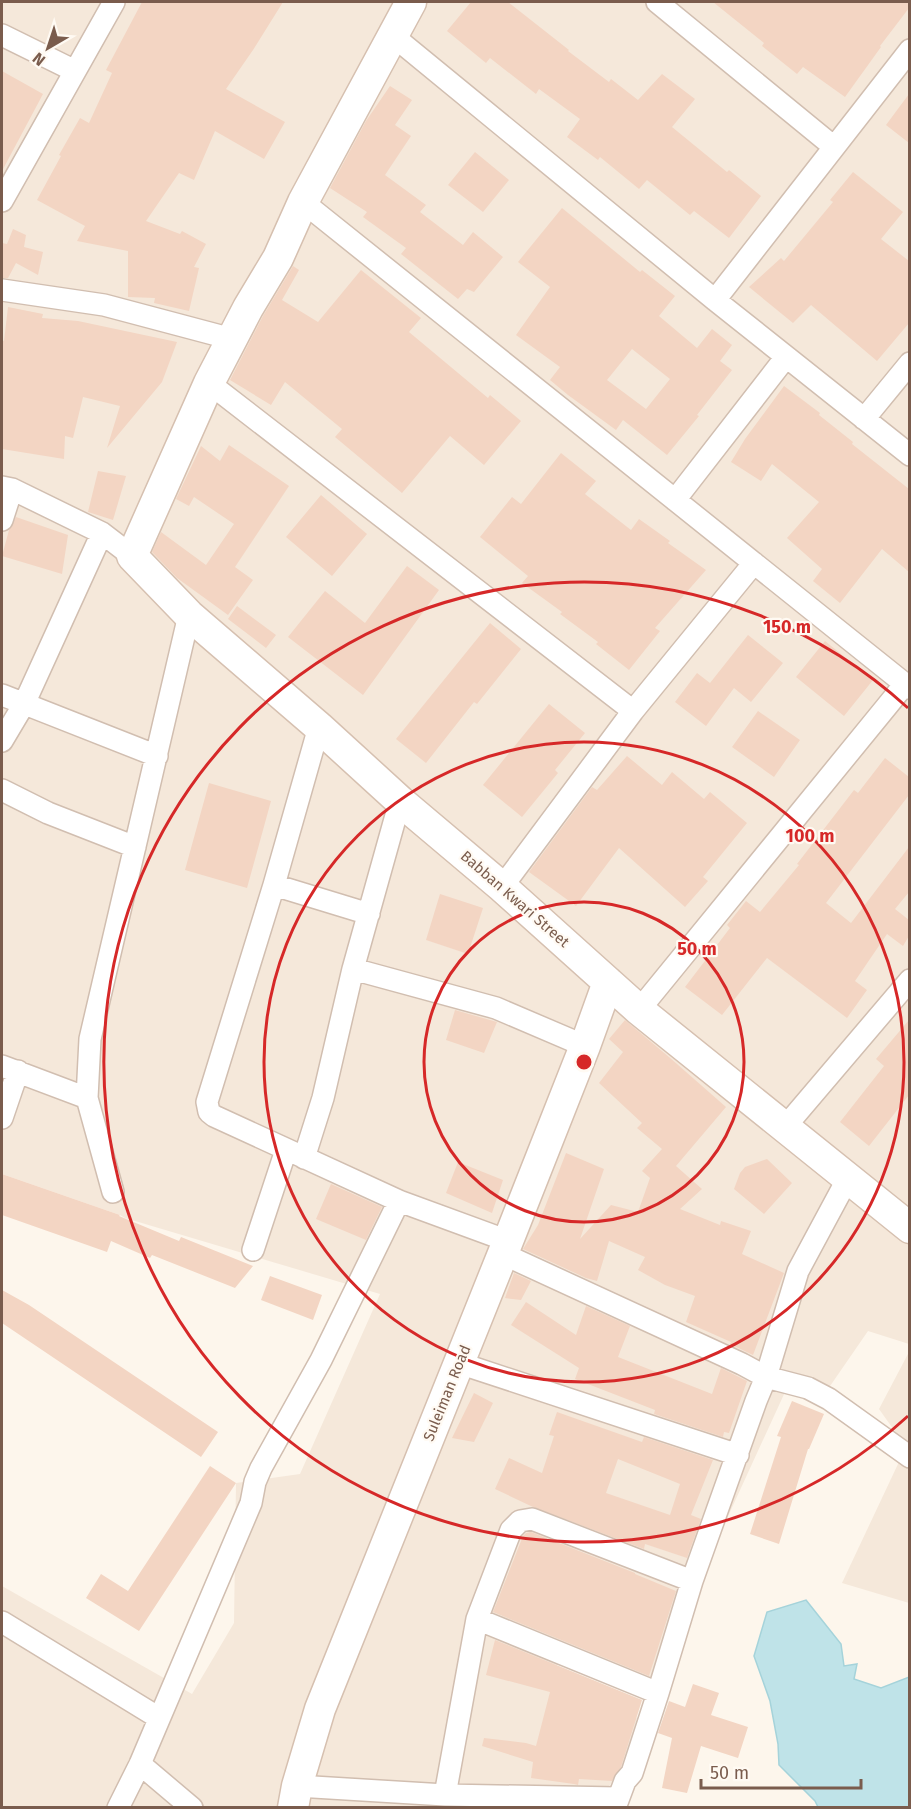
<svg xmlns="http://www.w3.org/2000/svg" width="911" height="1809" font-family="'Fira Sans',sans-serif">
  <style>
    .residential { fill: #f5e8da }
    .water { fill: #bfe3e8; stroke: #a5d3da; stroke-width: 1.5 }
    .building { fill: #f3d5c3; fill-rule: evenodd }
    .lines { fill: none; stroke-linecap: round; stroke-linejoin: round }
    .street-casing { stroke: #d1beb0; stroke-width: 24 }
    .secondary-casing { stroke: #d6c0b0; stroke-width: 33 }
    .street { stroke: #fff; stroke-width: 21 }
    .secondary { stroke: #fff; stroke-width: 30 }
    .ring { fill: none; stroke: #d62828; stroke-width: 3 }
    .labels { text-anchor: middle; stroke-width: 4.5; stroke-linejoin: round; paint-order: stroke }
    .street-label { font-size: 15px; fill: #7a5c4d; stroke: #fffaf3 }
    .centre { fill: #d62828; stroke: #fffaf3; stroke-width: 3 }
    .ring-label { font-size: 18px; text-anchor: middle; font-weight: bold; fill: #d62828; stroke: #fffaf3; stroke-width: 4.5; stroke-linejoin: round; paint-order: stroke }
  </style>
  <rect width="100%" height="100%" fill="#fdf6ec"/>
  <path class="residential" d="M2 2H909V1344L868 1331 828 1389 791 1379 652 1682 568 1652 552 1671 637 1718 626 1759 610 1785 591 1799 554 1795 550 1808 2 1807V1586L192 1694 234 1623 236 1483 300 1474 380 1294 125 1218 120 1215 2 1174Z
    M909 1352V1603L842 1583 906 1447 879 1409Z"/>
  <path class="water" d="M806 1600 841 1644 844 1666 857 1664 854 1679 881 1688 909 1677V1807H818L815 1801 779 1765 778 1744 770 1701 754 1656 767 1612Z"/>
  <path class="building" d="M142 2H283L253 50 226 89 285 122 264 159 215 131 194 180 179 173 146 221 180 234 182 231 206 244 194 267 199 268 189 311 154 303 155 298 128 297V251L77 241 85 226 37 200 61 156 59 155 80 118 89 123 112 73 106 70Z
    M471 2H508L569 50 568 51 609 82 611 79 638 100 662 74 695 99 672 127 727 172 729 170 761 196 729 238 694 211 690 215 647 180 639 189 600 157 598 160 567 137 580 119 539 89 536 94 490 58 486 63 447 31Z
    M713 2H909V8L880 46 881 47 845 97 803 67 797 74 762 46 764 43Z
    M2 71 43 94 2 171Z
    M390 86 412 100 395 125 411 136 385 175 426 205 420 212 463 245 473 232 503 257 474 292 467 289 458 299 401 254 406 248 363 217 367 212 330 188 366 121Z
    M909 94V143L886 125Z
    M475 152 509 180 483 212 448 185Z
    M853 172 903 212 881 239 909 261V323L877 361 811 305 793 323 749 287 781 258 784 261 833 202 830 200Z
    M562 208 640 272 642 270 675 296 659 316 697 348 712 329 732 345 720 361 732 370 697 415 699 416 667 455 623 420 616 430 568 395 550 380 560 367 516 335 550 287 518 262ZM632 349 670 379 646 409 607 380Z
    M13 229 26 235 24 247 43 252 38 275 16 263 8 278H2V243L7 244Z
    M293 266 299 270 282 300 318 322 361 270 421 318 409 332 488 398 490 395 521 421 484 465 450 436 402 493 335 437 342 429 285 382 271 405 230 380 263 316Z
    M8 307 43 314 42 318 78 321 177 342 162 382 107 448 120 406 83 397 73 438 65 436 64 459 2 449V340L4 341Z
    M784 386 820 413 819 415 853 442 852 444 909 489V572L882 549 840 603 813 581 822 569 787 538 819 502 772 464 761 481 731 462 745 439Z
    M229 445 289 486 235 567 253 580 228 615 177 578 152 552 161 532 206 565 234 524 194 497 189 506 176 499 201 446 220 461Z
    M561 453 596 481 585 494 631 530 639 519 670 541 668 543 706 570 655 628 660 631 629 670 596 644 598 642 560 614 562 612 522 583 528 576 480 537 512 497 521 504Z
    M98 471 126 476 113 520 88 512Z
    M321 495 367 534 332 576 286 537Z
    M16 517 68 535 62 574 2 556 9 530Z
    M407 566 439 590 363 695 288 637 325 591 365 623Z
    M237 606 276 635 266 648 228 619Z
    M490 623 521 649 477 704 474 702 426 763 396 739Z
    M748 635 783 663 751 702 734 688 706 726 675 702 697 673 710 683Z
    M825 641 873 680 844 716 796 677Z
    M549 704 585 733 555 770 558 773 522 817 483 785Z
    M758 711 800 740 774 777 732 747Z
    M627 756 662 785 672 772 704 799 710 792 747 823 703 877 708 881 685 907 619 848 576 906 529 872 592 787 597 790Z
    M885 758 909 777V795L826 903 851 923 909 847V892L895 909 909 920V936L903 946 887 934 855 981 867 990 847 1018 767 958 722 1015 685 987 730 928 727 925 746 901 760 912 799 865 797 864 854 790 858 793Z
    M209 783 271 801 247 888 185 870Z
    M440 894 483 908 468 954 426 940Z
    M455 1010 497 1022 484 1053 446 1040Z
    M625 1020 669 1057 726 1107 676 1166 702 1189 680 1209 720 1225 721 1221 751 1231 742 1254 784 1273 753 1355 730 1344 731 1342 686 1322 695 1296 665 1285 638 1270 645 1257 609 1241 597 1281 586 1278 523 1249 538 1225 566 1153 604 1169 580 1239 611 1205 638 1212 650 1178 642 1171 662 1149 637 1128 642 1123 599 1083 623 1052 609 1039Z
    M909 1020V1095L869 1146 840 1122 884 1066 876 1059Z
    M767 1159 792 1183 764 1214 734 1189 740 1173 745 1167Z
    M458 1162 503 1180 492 1213 446 1193Z
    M2 1174 120 1215 119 1216 179 1241 181 1237 253 1266 235 1288 152 1255 150 1258 111 1241 107 1252 2 1215Z
    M331 1184 382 1207 366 1240 316 1219Z
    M514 1273 531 1281 521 1300 505 1298Z
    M270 1276 322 1295 313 1320 261 1300Z
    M2 1290 29 1305 218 1432 201 1457 2 1323Z
    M526 1302 576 1335 586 1306 630 1326 618 1357 712 1394 721 1368 747 1381 729 1433 724 1432 723 1437 654 1414 655 1410 575 1379 579 1368 511 1325Z
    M474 1393 493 1403 474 1442 452 1438Z
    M792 1401 824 1414 809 1449H808L779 1544 750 1534 781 1437 777 1436Z
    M557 1412 642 1442 644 1437 713 1460 691 1515 701 1519 687 1558 645 1544 644 1549 533 1507 495 1489 509 1458 542 1473 554 1436 549 1435ZM618 1459 680 1484 670 1515 606 1493Z
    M210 1466 236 1483 139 1631 86 1598 101 1574 128 1591Z
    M531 1532 635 1573V1574L676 1591 649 1676 493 1612 523 1536 526 1533Z
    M495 1640 642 1700 621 1767 612 1781 579 1779 578 1785 574 1784 531 1778 533 1762 482 1746 484 1738 526 1743 536 1746 550 1692 486 1675Z
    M693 1684 719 1693 711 1715 748 1727 738 1758 701 1746 687 1793 662 1788 672 1738 658 1733 669 1701 685 1707Z"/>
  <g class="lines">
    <g class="street-casing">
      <path id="street" d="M657 2 834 147
        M2 35 75 71
        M392 35 715 300 910 455
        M2 201 114 2
        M303 202 910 688
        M2 290 104 305 232 339
        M715 300 910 50
        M209 383 633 711
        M864 419 910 363
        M2 487 12 489 102 533 132 556
        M675 500 786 357
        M2 520 12 489
        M2 695 157 756
        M319 727 274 885 207 1102 209 1112 214 1116 399 1201 508 1241
        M2 741 24 704 102 533
        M2 790 48 813 135 847
        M274 885 369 914
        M502 887 633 711 754 563
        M353 969 496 1008 585 1046
        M639 1010 905 684
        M2 1066 87 1098
        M2 1118 18 1071
        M785 1127 910 980
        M304 1158 323 1098 353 969 400 801
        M113 1192 87 1098 90 1039 189 615
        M253 1250 286 1150
        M503 1254 742 1364 766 1377 808 1388 829 1399 910 1457
        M459 1363 738 1455
        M477 1619 658 1693
        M2 1622 159 1718
        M140 1764 192 1808
        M297 1786 445 1795 618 1798
        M445 1795 477 1619 511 1530 520 1521 532 1519 692 1581
        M118 1808 140 1764 251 1503 255 1482 261 1468 321 1360 399 1201
        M615 1808 625 1781 632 1773 658 1693 692 1581 756 1401 766 1377 798 1271 848 1178"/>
    </g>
    <g class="secondary-casing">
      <path id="secondary" d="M411 2 303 202 278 258 248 308 209 383 132 556 189 615 319 727 400 801 502 887 639 1010 910 1228
        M293 1808 297 1786 320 1709 508 1241 585 1046 608 982"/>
    </g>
    <use href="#street" class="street"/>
    <use href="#secondary" class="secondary"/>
  </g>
  <g class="ring">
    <circle cx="584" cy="1062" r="160"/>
    <circle cx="584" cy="1062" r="320"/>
    <path d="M908 1416A480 480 0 1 1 908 708"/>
  </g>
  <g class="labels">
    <g class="street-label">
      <text transform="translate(515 899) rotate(41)" y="5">Babban Kwari Street</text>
      <text transform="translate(447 1393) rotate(-68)" y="5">Suleiman Road</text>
    </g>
  </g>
  <circle cx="584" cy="1062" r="9" class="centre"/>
  <g class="ring-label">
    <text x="787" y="633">150 m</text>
    <text x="810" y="842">100 m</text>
    <text x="697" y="955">50 m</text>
  </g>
  <rect width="911" height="1809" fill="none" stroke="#7a5c4d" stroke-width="6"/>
  <g transform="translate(48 48) rotate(219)" stroke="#fffaf3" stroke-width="4.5" paint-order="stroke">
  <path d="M0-4.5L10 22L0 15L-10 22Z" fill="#7a5c4d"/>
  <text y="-9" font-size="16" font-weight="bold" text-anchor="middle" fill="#7a5c4d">N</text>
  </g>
  <path d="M701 1779v9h160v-9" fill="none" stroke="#7a5c4d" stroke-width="3"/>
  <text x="710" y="1779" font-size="18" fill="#7a5c4d" stroke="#fffaf3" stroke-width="4.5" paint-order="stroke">50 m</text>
</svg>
